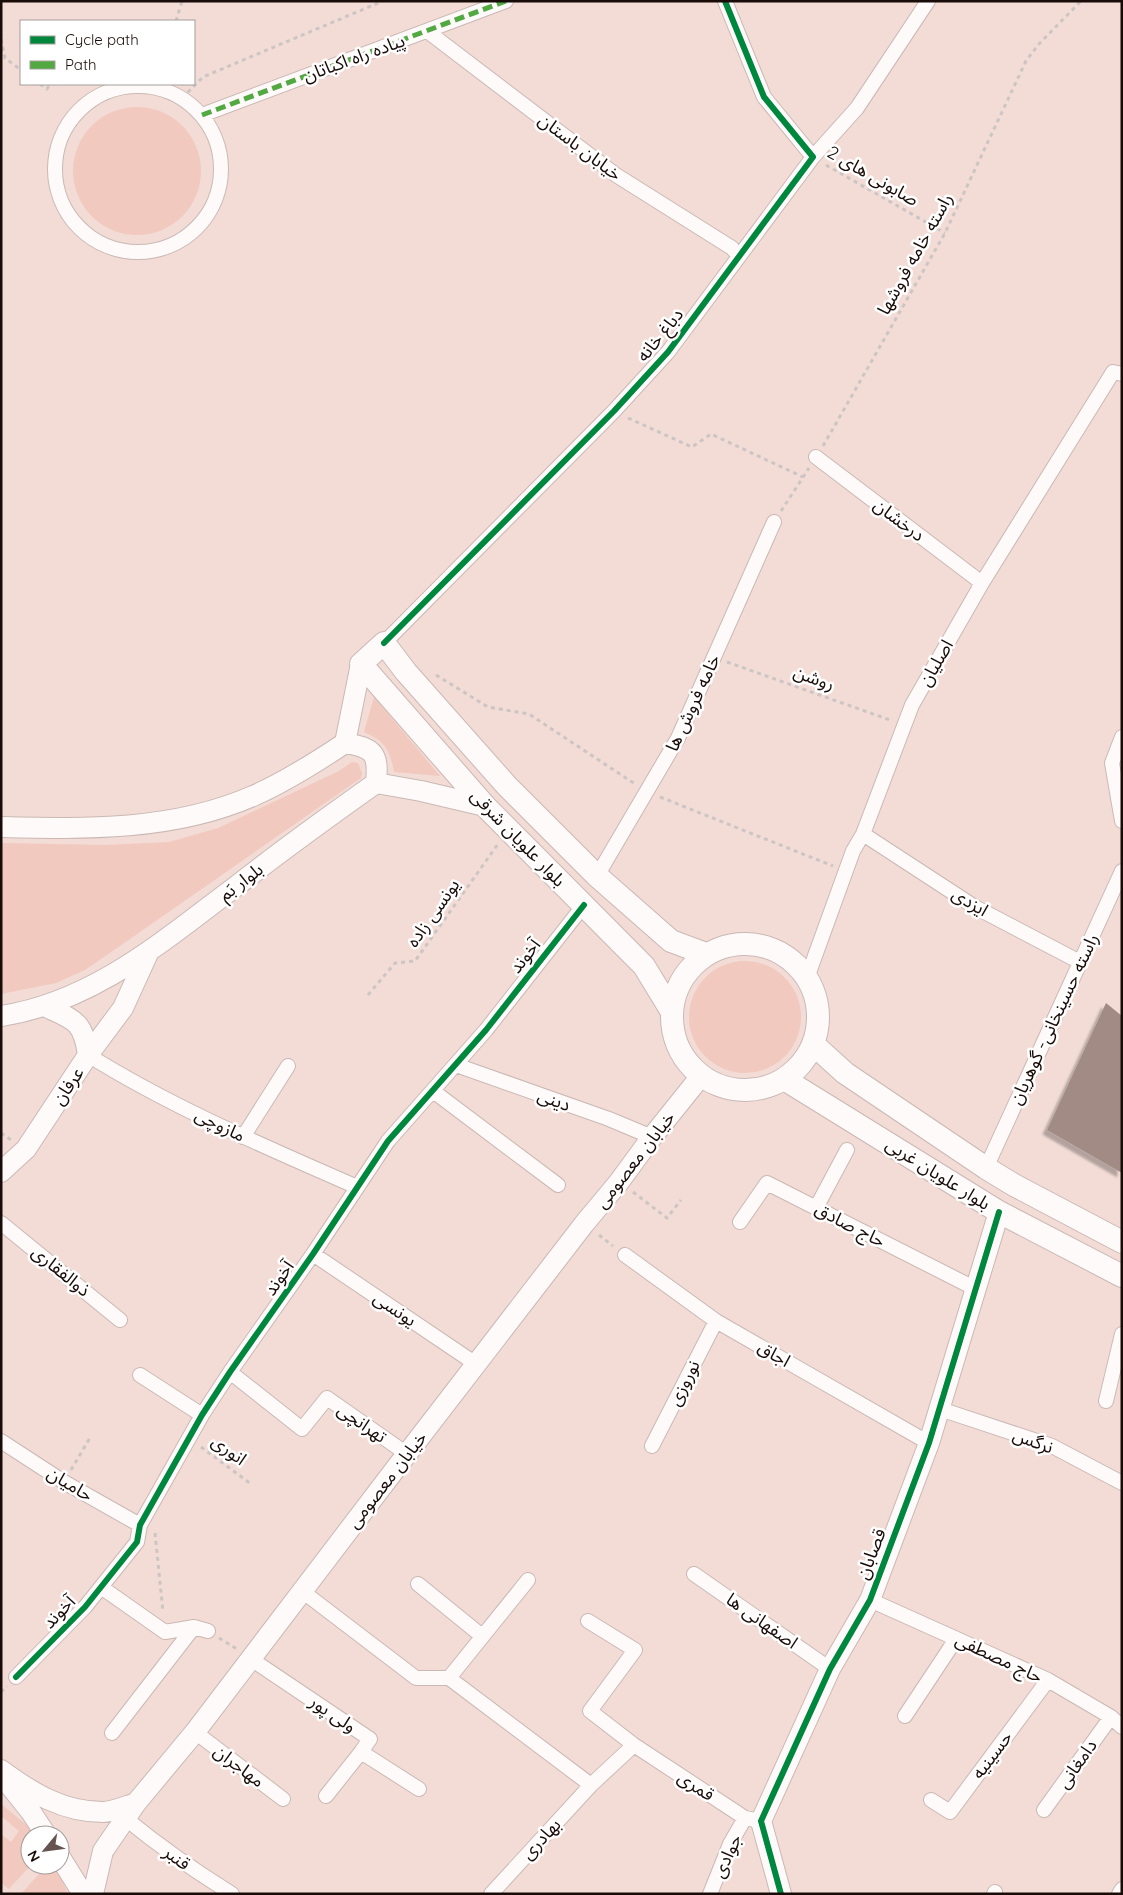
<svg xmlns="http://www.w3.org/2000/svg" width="1123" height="1895" font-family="Quicksand,'Noto Sans Arabic',sans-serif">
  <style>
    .green { fill: #f1c9bf }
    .building { fill: #a28b85; filter: url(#shadow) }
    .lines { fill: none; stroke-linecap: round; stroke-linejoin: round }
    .street-casing { stroke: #cab8b4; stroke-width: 16 }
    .secondary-casing { stroke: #cab8b4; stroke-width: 22 }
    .primary-casing { stroke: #cab8b4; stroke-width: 24 }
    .path { stroke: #ccc5c4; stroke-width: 3; stroke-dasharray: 4 4; stroke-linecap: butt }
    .street { stroke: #fdfaf9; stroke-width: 14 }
    .secondary { stroke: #fdfaf9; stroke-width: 20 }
    .primary { stroke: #fdfaf9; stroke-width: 22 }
    .quiet { stroke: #52a841; stroke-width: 5; stroke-dasharray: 10 5; stroke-linecap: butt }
    .cycleway-casing { stroke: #fff; stroke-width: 9 }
    .cycleway { stroke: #00873e; stroke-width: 6 }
    .labels { text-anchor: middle; stroke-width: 5; stroke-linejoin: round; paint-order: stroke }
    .street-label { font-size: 18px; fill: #180b08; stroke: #fff }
  </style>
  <defs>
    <filter id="shadow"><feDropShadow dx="-4.5" dy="4.5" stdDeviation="1" flood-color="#0004"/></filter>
  </defs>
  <rect width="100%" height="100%" fill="#f3dcd6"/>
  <path class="green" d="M73 171a64 64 0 1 1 128 0a64 64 0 1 1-128 0Z
    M374 697 440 776 394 772C390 750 385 741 364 732Z
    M352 762 358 763 362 773 361 778 117 948 85 970 56 983 1 994V843L105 845 169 842 218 828 339 771Z
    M689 1017a56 56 0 1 1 112 0a56 56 0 1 1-112 0Z
    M1 1804 39 1835H30L31 1865 9 1889 1 1883V1834L11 1842 19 1831 1 1816Z
    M47 1865H55L68 1894H21Z"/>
  <path class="building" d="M1106 1003 1122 1016V1173L1047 1130Z"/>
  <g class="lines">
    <g class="street-casing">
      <path id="street" d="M427 31 616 175 732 248 739 256
        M55 169a83 83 0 1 1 166 0a83 83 0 1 1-166 0Z
        M202 115 506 1
        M813 157 857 108 928 1
        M816 457 982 583
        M384 643 614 411 668 352 813 157 764 97 725 1
        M1122 737 1112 763 1122 821
        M863 834 975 907 1080 962
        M597 876 678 738 774 522
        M807 978 853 851 863 834 912 705 982 583 1113 372 1122 374
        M88 1055C173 1108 266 1147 357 1187
        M456 1065 609 1119 652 1137
        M433 1091 558 1185
        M243 1137 288 1066
        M986 1168 1122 871
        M816 1208 847 1150
        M740 1222 767 1183 976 1289
        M1 1223 120 1320
        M313 1254 476 1364
        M625 1255 716 1321 929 1443
        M230 1372 302 1429 327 1398 407 1454
        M140 1375 202 1415
        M1106 1401 1122 1334
        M940 1409 1052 1446 1122 1483
        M1 1441 64 1482 140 1525
        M652 1446 716 1321
        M694 1574 830 1669
        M418 1584 482 1636
        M101 1587 165 1632 194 1627 208 1631
        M302 1591 416 1678H449
        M870 1600 1048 1680 1111 1717 1122 1727
        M588 1621 635 1650 590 1711 634 1745 745 1818 761 1821
        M251 1659 370 1739 361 1752 419 1789
        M16 1677 85 1607 137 1542 140 1525 202 1415 230 1372 313 1254 388 1141 486 1030 584 905
        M449 1678 591 1785
        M449 1678 528 1580
        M905 1716 956 1639
        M195 1732 283 1799
        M112 1733 194 1627
        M326 1796 361 1752
        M931 1800 950 1812 1048 1680
        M1044 1810 1111 1717
        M125 1818C159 1846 195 1871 232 1894
        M491 1894 591 1785 634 1745
        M710 1894 730 1844 745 1818
        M994 1894 995 1892
        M1119 1894 1122 1889"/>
    </g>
    <g class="secondary-casing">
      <path id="secondary" d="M345 743C374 748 379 753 376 783
        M1 827C86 829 173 831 253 796 285 782 315 763 345 743L361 664
        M44 1006C74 1020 83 1020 88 1055
        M1 1016C93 1002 163 941 235 887 281 851 328 817 376 783L421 791 485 806
        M1 1172 26 1149 88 1055 123 1008 149 951
        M1 1770C32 1793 63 1812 103 1812 113 1812 126 1806 136 1803
        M7 1782 31 1812 46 1835
        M60 1857 83 1894
        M93 1894 103 1851 136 1803 195 1732 393 1472 584 1224 619 1182 652 1137 701 1076
        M781 1894 761 1821 830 1669 870 1600 929 1443 999 1212"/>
    </g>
    <g class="primary-casing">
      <path id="primary" d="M672 1017a73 73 0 1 1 146 0a73 73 0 1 1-146 0Z
        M672 1012 644 966 485 806 361 664 384 643 406 672 507 786 597 876 671 941 706 954
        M813 1044 845 1073 986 1168 1014 1185 1122 1242
        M784 1079 999 1212 1122 1276"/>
    </g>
    <path class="path" d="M176 21 182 1
      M1 39 5 58 21 70
      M40 84 47 89 50 84
      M157 88 158 84
      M182 98 203 77 383 1
      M826 165 945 233
      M628 418 692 447 711 434 803 477
      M823 446 945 233 1026 61 1038 45 1081 1
      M781 511 809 468
      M727 662 890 720
      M436 675 488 707 529 714 635 784
      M660 797 833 866
      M368 995 395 963 415 961 498 844
      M1 1133 11 1140
      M633 1192 667 1218 681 1200
      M599 1235 613 1246
      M201 1447 251 1484
      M71 1470 91 1436
      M155 1533 163 1612
      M219 1638 237 1649
      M1 1692 7 1686"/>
    <use href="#street" class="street"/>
    <use href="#secondary" class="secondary"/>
    <use href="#primary" class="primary"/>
    <path class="quiet" d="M202 115 506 1"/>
    <g class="cycleway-casing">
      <path id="cycleway" d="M384 643 614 411 668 352 813 157 764 97 725 1
        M16 1677 85 1607 137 1542 140 1525 202 1415 230 1372 313 1254 388 1141 486 1030 584 905
        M781 1894 761 1821 830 1669 870 1600 929 1443 999 1212"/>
    </g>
    <use href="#cycleway" class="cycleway"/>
  </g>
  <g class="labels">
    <g class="street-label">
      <text transform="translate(354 58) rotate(-20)" y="6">پیاده راه اکباتان</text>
      <text transform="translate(580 147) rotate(37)" y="6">خیابان باستان</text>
      <text transform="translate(873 176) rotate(30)" y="6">صابونی های 2</text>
      <text transform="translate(915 254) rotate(-61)" y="6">راسته خامه فروشها</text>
      <text transform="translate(660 335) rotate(-51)" y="6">دباغ خانه</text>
      <text transform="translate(899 520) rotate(37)" y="6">درخشان</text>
      <text transform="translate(936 663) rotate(-60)" y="6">اصلیان</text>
      <text transform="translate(814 678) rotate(20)" y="6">روشن</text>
      <text transform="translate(693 703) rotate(-65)" y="6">خامه فروش ها</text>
      <text transform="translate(518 838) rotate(46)" y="6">بلوار علویان شرقی</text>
      <text transform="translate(241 882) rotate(-37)" y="6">بلوار بَم</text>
      <text transform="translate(970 902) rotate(31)" y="6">ایزدی</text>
      <text transform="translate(433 913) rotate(-55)" y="6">یونسی زاده</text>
      <text transform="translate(525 956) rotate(-52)" y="6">آخوند</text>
      <text transform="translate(1054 1019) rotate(-65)" y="6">راسته حسینخانی- گوهریان</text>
      <text transform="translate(68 1086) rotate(-56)" y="6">عرفان</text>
      <text transform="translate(554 1100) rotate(20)" y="6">دینی</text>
      <text transform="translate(220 1125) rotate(26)" y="6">مازوچی</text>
      <text transform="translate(635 1160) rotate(-52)" y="6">خیابان معصومی</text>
      <text transform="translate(938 1174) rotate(32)" y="6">بلوار علویان غربی</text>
      <text transform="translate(850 1225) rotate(27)" y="6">حاج صادق</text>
      <text transform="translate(61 1271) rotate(39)" y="6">ذوالفقاری</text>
      <text transform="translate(279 1278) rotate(-55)" y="6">آخوند</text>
      <text transform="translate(395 1309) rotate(34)" y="6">یونسی</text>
      <text transform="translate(774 1354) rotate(30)" y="6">اجاق</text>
      <text transform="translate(684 1383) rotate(-63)" y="6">نوروزی</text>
      <text transform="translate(362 1423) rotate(35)" y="6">تهرانچی</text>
      <text transform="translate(1033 1441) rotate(20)" y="6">نرگس</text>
      <text transform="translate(229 1450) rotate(36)" y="6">انوری</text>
      <text transform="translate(387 1480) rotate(-52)" y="6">خیابان معصومی</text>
      <text transform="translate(70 1484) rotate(31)" y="6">حامیان</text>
      <text transform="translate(871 1554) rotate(-69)" y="6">قصابان</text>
      <text transform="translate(59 1612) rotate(-46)" y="6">آخوند</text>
      <text transform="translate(762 1621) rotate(35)" y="6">اصفهانی ها</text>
      <text transform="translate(999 1658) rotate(25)" y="6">حاج مصطفی</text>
      <text transform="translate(333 1714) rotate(34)" y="6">ولی پور</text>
      <text transform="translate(992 1755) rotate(-53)" y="6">حسینیه</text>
      <text transform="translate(1077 1764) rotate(-55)" y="6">دامغانی</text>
      <text transform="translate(239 1766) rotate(37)" y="6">مهاجران</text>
      <text transform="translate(696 1786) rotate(33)" y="6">قمری</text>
      <text transform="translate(541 1839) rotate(-47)" y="6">بهادری</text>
      <text transform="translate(727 1856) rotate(-65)" y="6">جوادی</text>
      <text transform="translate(177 1858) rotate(36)" y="6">قنبر</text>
    </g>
  </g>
  <rect width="1123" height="1895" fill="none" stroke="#180b08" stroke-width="5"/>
  <rect x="20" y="20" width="175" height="65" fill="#ffffff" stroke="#a39d9c"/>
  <rect x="30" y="36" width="25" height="8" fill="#00873e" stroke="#a39d9c"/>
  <text x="65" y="45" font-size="15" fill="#180b08">Cycle path</text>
  <rect x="30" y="61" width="25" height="8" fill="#52a841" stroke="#a39d9c"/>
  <text x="65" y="70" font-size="15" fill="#180b08">Path</text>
  <g transform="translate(45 1850) rotate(241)"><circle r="24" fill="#ffffff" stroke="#a39d9c"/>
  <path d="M0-4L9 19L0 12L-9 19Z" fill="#655450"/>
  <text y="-8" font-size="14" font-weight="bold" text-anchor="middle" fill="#180b08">N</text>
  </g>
</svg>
